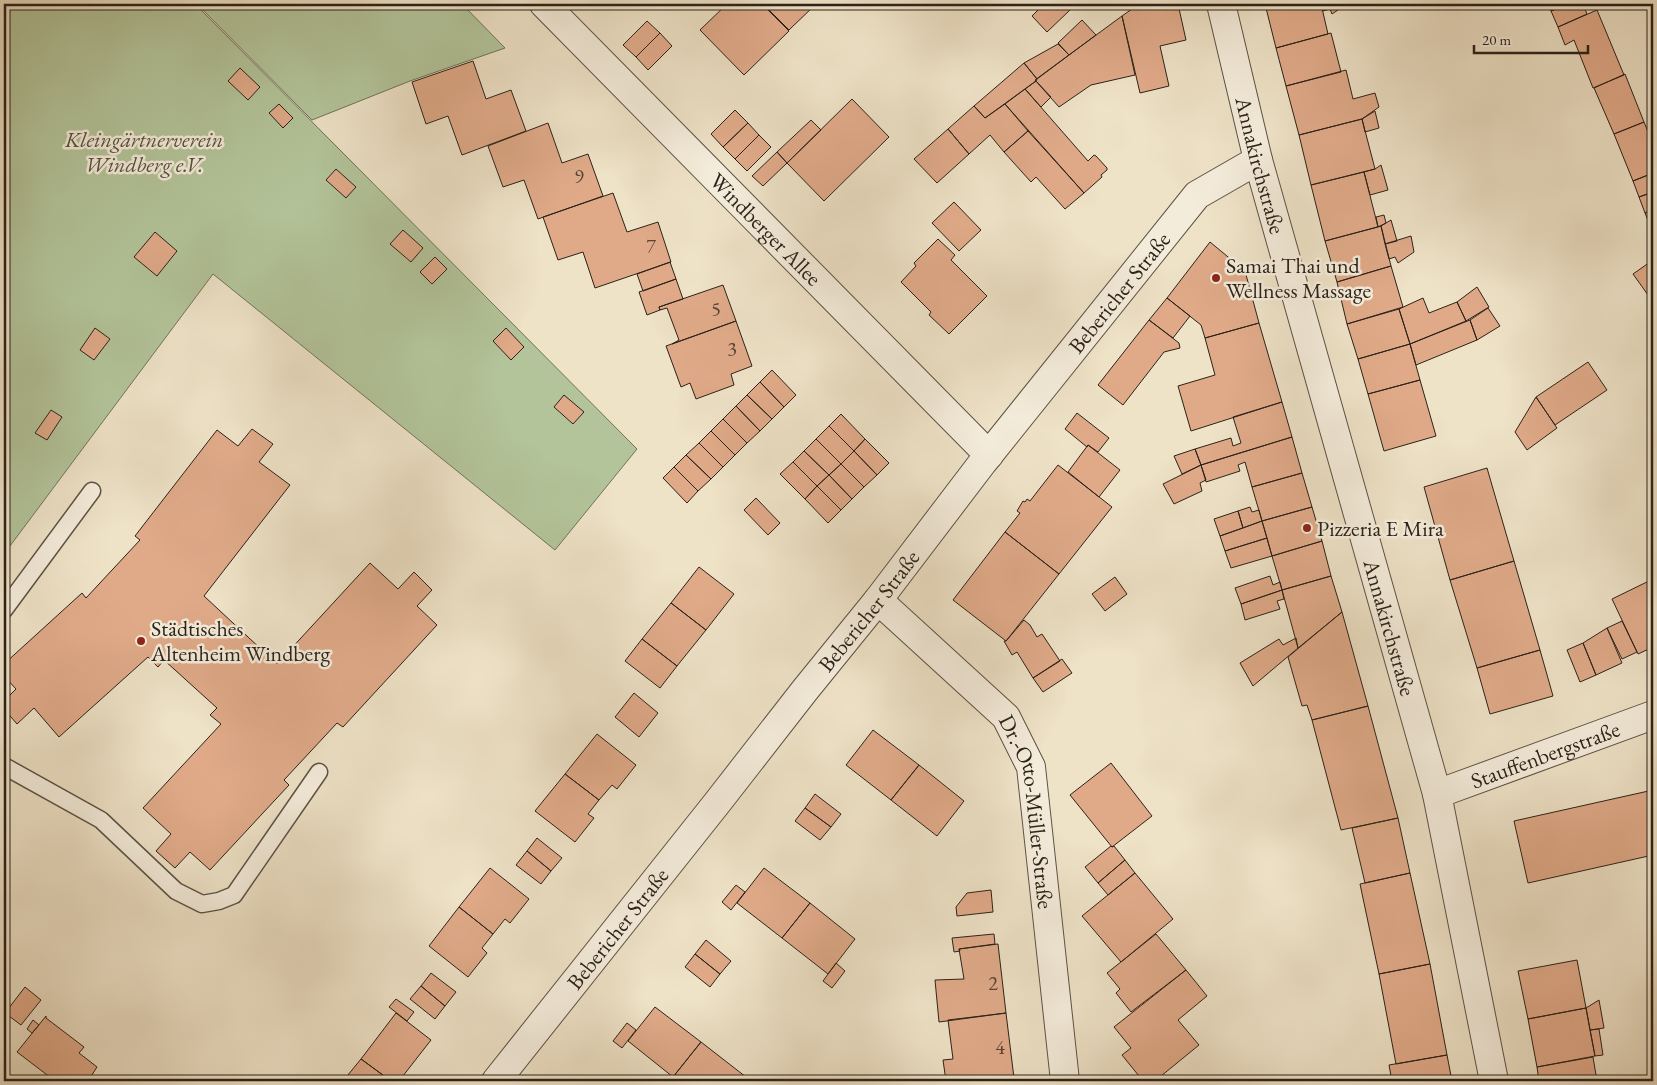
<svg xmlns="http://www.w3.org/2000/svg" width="1657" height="1085" font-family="'EB Garamond',serif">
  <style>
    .green { fill: #b3c49a; stroke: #6f735a }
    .building { fill: #e0aa89; stroke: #2b2219 }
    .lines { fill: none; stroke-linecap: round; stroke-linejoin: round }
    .service-casing { stroke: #5c5244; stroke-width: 19 }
    .minor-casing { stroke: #5c5244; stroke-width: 30 }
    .tertiary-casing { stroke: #5c5244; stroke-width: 30 }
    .service { stroke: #f4ecdb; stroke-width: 16 }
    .minor { stroke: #f4ecdb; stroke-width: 28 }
    .tertiary { stroke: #f4ecdb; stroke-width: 28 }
    .poi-dot { fill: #8f2418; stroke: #f4ecdb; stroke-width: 2 }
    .labels { text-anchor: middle; stroke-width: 5; stroke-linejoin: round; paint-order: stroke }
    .number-label { font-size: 20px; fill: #584435 }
    .park-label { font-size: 22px; font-style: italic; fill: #545340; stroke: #f4ecdb }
    .street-label { font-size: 22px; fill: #2b2219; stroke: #f4ecdb }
    .poi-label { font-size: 22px; fill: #2b2219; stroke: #f4ecdb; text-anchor: start }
  </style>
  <rect width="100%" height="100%" fill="#eee2c7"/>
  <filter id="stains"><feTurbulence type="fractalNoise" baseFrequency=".004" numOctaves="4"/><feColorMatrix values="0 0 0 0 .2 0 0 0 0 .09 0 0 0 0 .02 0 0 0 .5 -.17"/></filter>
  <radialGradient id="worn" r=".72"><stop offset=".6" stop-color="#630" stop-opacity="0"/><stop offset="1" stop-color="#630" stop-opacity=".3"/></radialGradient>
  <path class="green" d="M4 4H195L637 449 555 550 213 274 4 554Z
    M197 4H462L505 48 410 81 312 120Z"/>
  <path class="building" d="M727 4H762L789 31 744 75 700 30Z
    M763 4H816L789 30Z
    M1044 4H1063L1070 10 1047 32 1032 16Z
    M1139 4H1178L1186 40 1160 46 1169 86 1140 93 1122 16Z
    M1283 4H1321L1328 34 1276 48 1266 8Z
    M1321 4H1347L1332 14 1330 9 1323 11Z
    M1548 4H1568L1551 11Z
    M1568 4H1583L1587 14 1558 27 1551 11Z
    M1597 10 1624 75 1593 88 1574 40 1565 45 1558 27Z
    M1122 16 1135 75 1091 85 1059 107 1035 80Z
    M1082 20 1096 35 1069 55 1058 43Z
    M647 21 660 33 636 57 623 45Z
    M660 33 672 46 648 70 636 57Z
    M1331 33 1341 72 1286 86 1276 48Z
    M1058 44 1069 55 1037 79 1024 63Z
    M473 61 486 99 511 90 526 131 462 155 448 116 426 124 412 82Z
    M1024 63 1037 79 1036 81 985 118 974 106Z
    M240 68 260 87 248 100 228 81Z
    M1346 70 1353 99 1375 93 1379 107 1362 119 1299 135 1286 86Z
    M1625 74 1644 122 1614 134 1594 88Z
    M1036 81 1051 97 1041 107 1025 89Z
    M1025 89 1088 161 1094 155 1096 156 1107 168V170L1101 175 1102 177 1084 193 1005 104Z
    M852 99 889 137 824 201 787 163Z
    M279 104 293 118 283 128 269 113Z
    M1005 104 1028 131 1004 152 990 135 969 154 948 129 974 106 985 118Z
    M735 110 748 123 723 147 711 134Z
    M1375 111 1379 128 1365 132 1362 119Z
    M1362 119 1375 169 1311 185 1299 135Z
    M811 120 821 130 787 163 777 152Z
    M1644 122 1653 144V173L1633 181 1614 134Z
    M548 123 562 163 588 154 603 196 538 219 524 180 503 187 488 146Z
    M748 123 759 135 735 159 723 147Z
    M948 129 969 154 937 183 914 159Z
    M1028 131 1084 193 1065 209 1036 177 1031 182 1004 152Z
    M759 135 771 147 747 171 735 159Z
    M777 152 787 163 763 186 752 176Z
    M1381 165 1388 190 1370 195 1364 172 1375 169Z
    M336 169 356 187 346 198 326 180Z
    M1364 172 1378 227 1325 241 1311 185Z
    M1653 173V192L1639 197 1633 181Z
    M1653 192V209L1645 213 1639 197Z
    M613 193 627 232 658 222 671 262 595 288 583 252 558 260 543 217Z
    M954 202 981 230 959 251 932 223Z
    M1653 209V233L1645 213Z
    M1384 215 1386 223 1378 227 1376 217Z
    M1391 220 1397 241 1385 244 1381 226Z
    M1381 226 1391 266 1337 282 1325 241Z
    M403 230 423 248 411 262 390 244Z
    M155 232 177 251 157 276 134 257Z
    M1411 236 1414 252 1398 263 1395 257 1389 259 1385 244Z
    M938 239 955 255 951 260 987 296 949 334 929 315 931 312 901 282 916 266 914 263Z
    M1210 242 1245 271 1259 323 1205 338 1201 325 1167 298Z
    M435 257 447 269 432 284 420 272Z
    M1653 260V302L1633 274Z
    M670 262 676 279 643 291 637 274Z
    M1391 266 1403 307 1347 324 1337 282Z
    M676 279 683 299 659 307 660 310 647 315 639 292Z
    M723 285 736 321 672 344 679 340 667 308 660 310 659 307Z
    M1477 287 1489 307 1466 321 1457 302Z
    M1167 298 1190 316 1173 338 1149 320Z
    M1423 298 1429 313 1457 302 1466 321 1410 344 1399 309Z
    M1488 308 1500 326 1477 340 1470 320Z
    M1399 309 1410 344 1358 359 1347 324Z
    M1149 320 1179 343 1180 348 1164 352 1123 405 1098 385Z
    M1470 320 1477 340 1416 365 1410 344Z
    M736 321 752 366 731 374 734 385 696 399 690 383 681 387 666 346Z
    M1259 323 1282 402 1191 431 1178 386 1215 375 1205 338Z
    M95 328 110 339 94 360 80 350Z
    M506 328 524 347 511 360 493 341Z
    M1410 344 1420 380 1368 394 1358 359Z
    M1588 362 1607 390 1555 425 1536 397Z
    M772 370 796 395 784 407 760 382Z
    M1420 380 1436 436 1384 451 1368 394Z
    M760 382 784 407 772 419 747 395Z
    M564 395 584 412 573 424 554 407Z
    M747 395 772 419 760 431 736 406Z
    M1536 397 1557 428 1527 450 1515 432Z
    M1282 402 1292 437 1201 465 1195 449 1231 438 1233 446 1241 443 1233 417Z
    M736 406 760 431 747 443 723 419Z
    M51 410 62 417 47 440 35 433Z
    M1077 413 1109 438 1098 452 1088 445 1087 447 1065 429Z
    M841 414 865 439 854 451 829 426Z
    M723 419 747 443 735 455 711 431Z
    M829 426 854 451 841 464 816 439Z
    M252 429 273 444 259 462 290 485 204 596 277 664 370 563 398 589 414 572 432 590 417 606 437 625 343 727 337 723 284 780 289 785 210 870 190 852 175 868 156 851 171 834 143 808 221 724 210 715 217 708 164 660 158 667 148 657 59 737 34 708 17 724 4 709V701L16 689 4 676V664L82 593 86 598 140 540 135 536 217 430 238 446Z
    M711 431 735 455 723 467 699 443Z
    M1292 437 1302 473 1252 487 1245 462 1238 465 1240 471 1206 482 1201 465Z
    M816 439 841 464 829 475 804 451Z
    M865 439 889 463 877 475 854 451Z
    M699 443 723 467 711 479 686 455Z
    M1088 445 1120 470 1099 497 1068 472Z
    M1195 449 1201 465 1182 474 1174 456Z
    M804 451 829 475 817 486 793 462Z
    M854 451 877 475 864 487 841 464Z
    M686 455 711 479 698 491 674 467Z
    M793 462 817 486 805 499 780 474Z
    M841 464 864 487 852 499 829 475Z
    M1058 465 1112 507 1059 574 1005 532 1020 513 1017 511 1023 501 1025 502 1027 499 1030 501Z
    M1201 465 1206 480 1200 483 1202 491 1174 504 1163 484Z
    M674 467 698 491 687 503 663 478Z
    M1487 468 1514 561 1450 580 1424 487Z
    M1302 473 1312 507 1262 521 1252 487Z
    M829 475 852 499 841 510 817 486Z
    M817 486 841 510 828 523 805 499Z
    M756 498 780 523 768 535 744 510Z
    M1250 507 1252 512 1259 510 1262 521 1243 528 1238 511Z
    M1312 507 1322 541 1272 556 1262 521Z
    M1238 511 1243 528 1220 536 1214 519Z
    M1262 521 1267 538 1225 551 1220 536Z
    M1005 532 1059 574 1006 641 953 600Z
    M1267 538 1272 556 1231 568 1225 551Z
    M1322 541 1331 576 1282 590 1272 556Z
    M1514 561 1540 650 1477 668 1450 580Z
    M699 567 734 594 706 630 671 603Z
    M1270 576 1273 585 1280 582 1282 590 1241 604 1235 588Z
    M1331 576 1342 612 1298 648 1282 590Z
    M1115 577 1127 594 1105 611 1092 594Z
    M1653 579V647L1638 654 1612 599Z
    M1282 590 1284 599 1277 601 1280 609 1245 620 1241 604Z
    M671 603 706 630 677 666 642 639Z
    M1342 612 1368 706 1312 720 1307 705 1302 706 1288 657Z
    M1024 620 1030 625 1037 637 1042 634 1060 661 1033 678 1017 652 1012 655 1004 641H1006Z
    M1622 621 1637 652 1622 659 1607 628Z
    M1607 628 1622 663 1596 675 1583 643Z
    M1296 638 1298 648 1253 686 1240 663 1279 639 1283 645Z
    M642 639 677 666 660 688 625 661Z
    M1583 643 1596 675 1580 682 1567 650Z
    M1540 650 1553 696 1490 714 1477 668Z
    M1062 659 1072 673 1043 692 1033 678Z
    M634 693 658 713 639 737 615 717Z
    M1368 706 1398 818 1341 830 1312 720Z
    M873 730 919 765 891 800 846 765Z
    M597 734 636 765 617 789 612 785 599 800 565 774Z
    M1111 763 1152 816 1112 847 1070 795Z
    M919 765 964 801 937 836 891 800Z
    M565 774 599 800 588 814 594 818 575 842 535 811Z
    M1653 790V855L1528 883 1514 821Z
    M815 794 841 814 831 827 805 808Z
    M805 808 831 827 820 840 795 821Z
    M1398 818 1410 873 1365 883 1352 828Z
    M537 838 562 858 551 871 527 851Z
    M1111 846 1112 847 1114 846 1125 860 1098 883 1085 867Z
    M527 851 551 871 541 884 516 865Z
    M1125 860 1135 873 1108 895 1098 883Z
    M490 868 529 899 510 923 505 919 493 934 459 907Z
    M764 868 810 903 782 938 737 903Z
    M1135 873 1173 919 1121 962 1082 916Z
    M1410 873 1430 964 1379 974 1360 884Z
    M736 885 745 892 731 910 722 902Z
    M991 890 993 912 957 916 956 907 967 893Z
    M810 903 855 939 828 974 782 938Z
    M459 907 493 934 482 948 487 953 468 977 429 946Z
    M994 934 995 944 959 949 960 951 954 952 952 938Z
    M1156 934 1186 970 1131 1012 1116 993 1120 989 1107 973Z
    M706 940 731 961 720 974 695 954Z
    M998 944 1006 1013 939 1022 935 980 964 979 959 949Z
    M695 954 720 974 710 987 685 967Z
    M1577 960 1586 1008 1528 1019 1518 971Z
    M836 963 845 971 832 988 823 981Z
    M1430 964 1447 1055 1396 1064 1379 974Z
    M1186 970 1207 996 1178 1020 1199 1045 1155 1081H1143L1122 1055 1131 1048 1114 1027Z
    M431 973 456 992 445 1006 421 986Z
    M421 986 445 1006 435 1019 410 999Z
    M25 987 41 1000 21 1025 5 1013Z
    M396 999 414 1012 407 1021 389 1007Z
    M1599 1000 1604 1028 1590 1030 1586 1008Z
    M655 1007 701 1042 673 1077 628 1041Z
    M1586 1008 1595 1056 1537 1067 1528 1019Z
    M396 1013 431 1040 399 1081H391L361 1059Z
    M1006 1013 1014 1078 991 1081H946L943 1060 953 1059 948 1020Z
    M46 1016V1018L84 1047 79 1053 97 1067 88 1081H55L17 1052Z
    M33 1020 39 1025 32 1033 27 1029Z
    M627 1023 636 1030 622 1048 613 1041Z
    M1599 1029 1603 1055 1595 1056 1590 1030Z
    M701 1042 746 1077 743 1081H679L673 1077Z
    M1447 1055 1452 1081H1392L1389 1065Z
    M1593 1057 1597 1081H1539L1537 1067Z
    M361 1059 391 1081H343Z"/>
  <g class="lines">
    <g class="service-casing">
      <path id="service" d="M4 610 92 491
        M4 766 101 820 176 891 202 904 219 901 234 895 319 772"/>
    </g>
    <g class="minor-casing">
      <g id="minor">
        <path id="s1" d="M544 4 989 455"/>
        <path id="s2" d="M878 600 1006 717 1031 767 1065 1081"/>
        <path id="s3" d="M1437 794 1653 715"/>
        <path id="s4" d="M496 1081 717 803 805 690 878 600 983 462 1197 195 1258 160"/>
      </g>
    </g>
    <g class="tertiary-casing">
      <g id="tertiary">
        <path id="s5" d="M1221 4 1258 160 1437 794 1494 1081"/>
      </g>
    </g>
    <use href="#service" class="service"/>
    <use href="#minor" class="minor"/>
    <use href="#tertiary" class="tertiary"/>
  </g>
  <g class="poi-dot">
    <circle cx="1216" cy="278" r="5"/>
    <circle cx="1307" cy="528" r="5"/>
    <circle cx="141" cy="641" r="5"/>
  </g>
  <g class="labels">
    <g class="number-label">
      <text x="579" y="183">9</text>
      <text x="651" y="253">7</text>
      <text x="716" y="316">5</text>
      <text x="732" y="356">3</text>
      <text x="993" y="990">2</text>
      <text x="1000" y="1054">4</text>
    </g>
    <g class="park-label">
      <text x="144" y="147">Kleingärtnerverein<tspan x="144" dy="25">Windberg e.V.</tspan></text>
    </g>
    <g class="street-label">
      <text dy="8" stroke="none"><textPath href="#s5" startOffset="166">Annakirchstraße</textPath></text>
      <text dy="8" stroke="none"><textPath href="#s1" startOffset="316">Windberger Allee</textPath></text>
      <text dy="8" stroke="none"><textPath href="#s4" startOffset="1005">Bebericher Straße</textPath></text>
      <text dy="8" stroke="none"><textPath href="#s4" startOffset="600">Bebericher Straße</textPath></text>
      <text dy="8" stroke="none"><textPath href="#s5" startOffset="646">Annakirchstraße</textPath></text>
      <text dy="8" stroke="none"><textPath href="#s3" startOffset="115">Stauffenbergstraße</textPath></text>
      <text dy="8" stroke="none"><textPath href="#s2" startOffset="272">Dr.-Otto-Müller-Straße</textPath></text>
      <text dy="8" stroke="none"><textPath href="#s4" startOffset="195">Bebericher Straße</textPath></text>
    </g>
    <g class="poi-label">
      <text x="1226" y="273">Samai Thai und<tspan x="1226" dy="25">Wellness Massage</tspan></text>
      <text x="1317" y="536">Pizzeria E Mira</text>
      <text x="151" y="636">Städtisches<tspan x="151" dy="25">Altenheim Windberg</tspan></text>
    </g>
  </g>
  <rect width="1657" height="1085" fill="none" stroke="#eee2c7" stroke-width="20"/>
  <rect x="5" y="5" width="1647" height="1075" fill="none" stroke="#2b2219" stroke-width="2.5"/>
  <rect x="10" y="10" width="1637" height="1065" fill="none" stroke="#2b2219"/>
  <path d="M1474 45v8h114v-8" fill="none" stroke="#2b2219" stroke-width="2.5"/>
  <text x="1482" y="45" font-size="15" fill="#2b2219" stroke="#f4ecdb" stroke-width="4" paint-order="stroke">20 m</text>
  <rect width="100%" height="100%" filter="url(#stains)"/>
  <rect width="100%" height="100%" fill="url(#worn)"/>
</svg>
